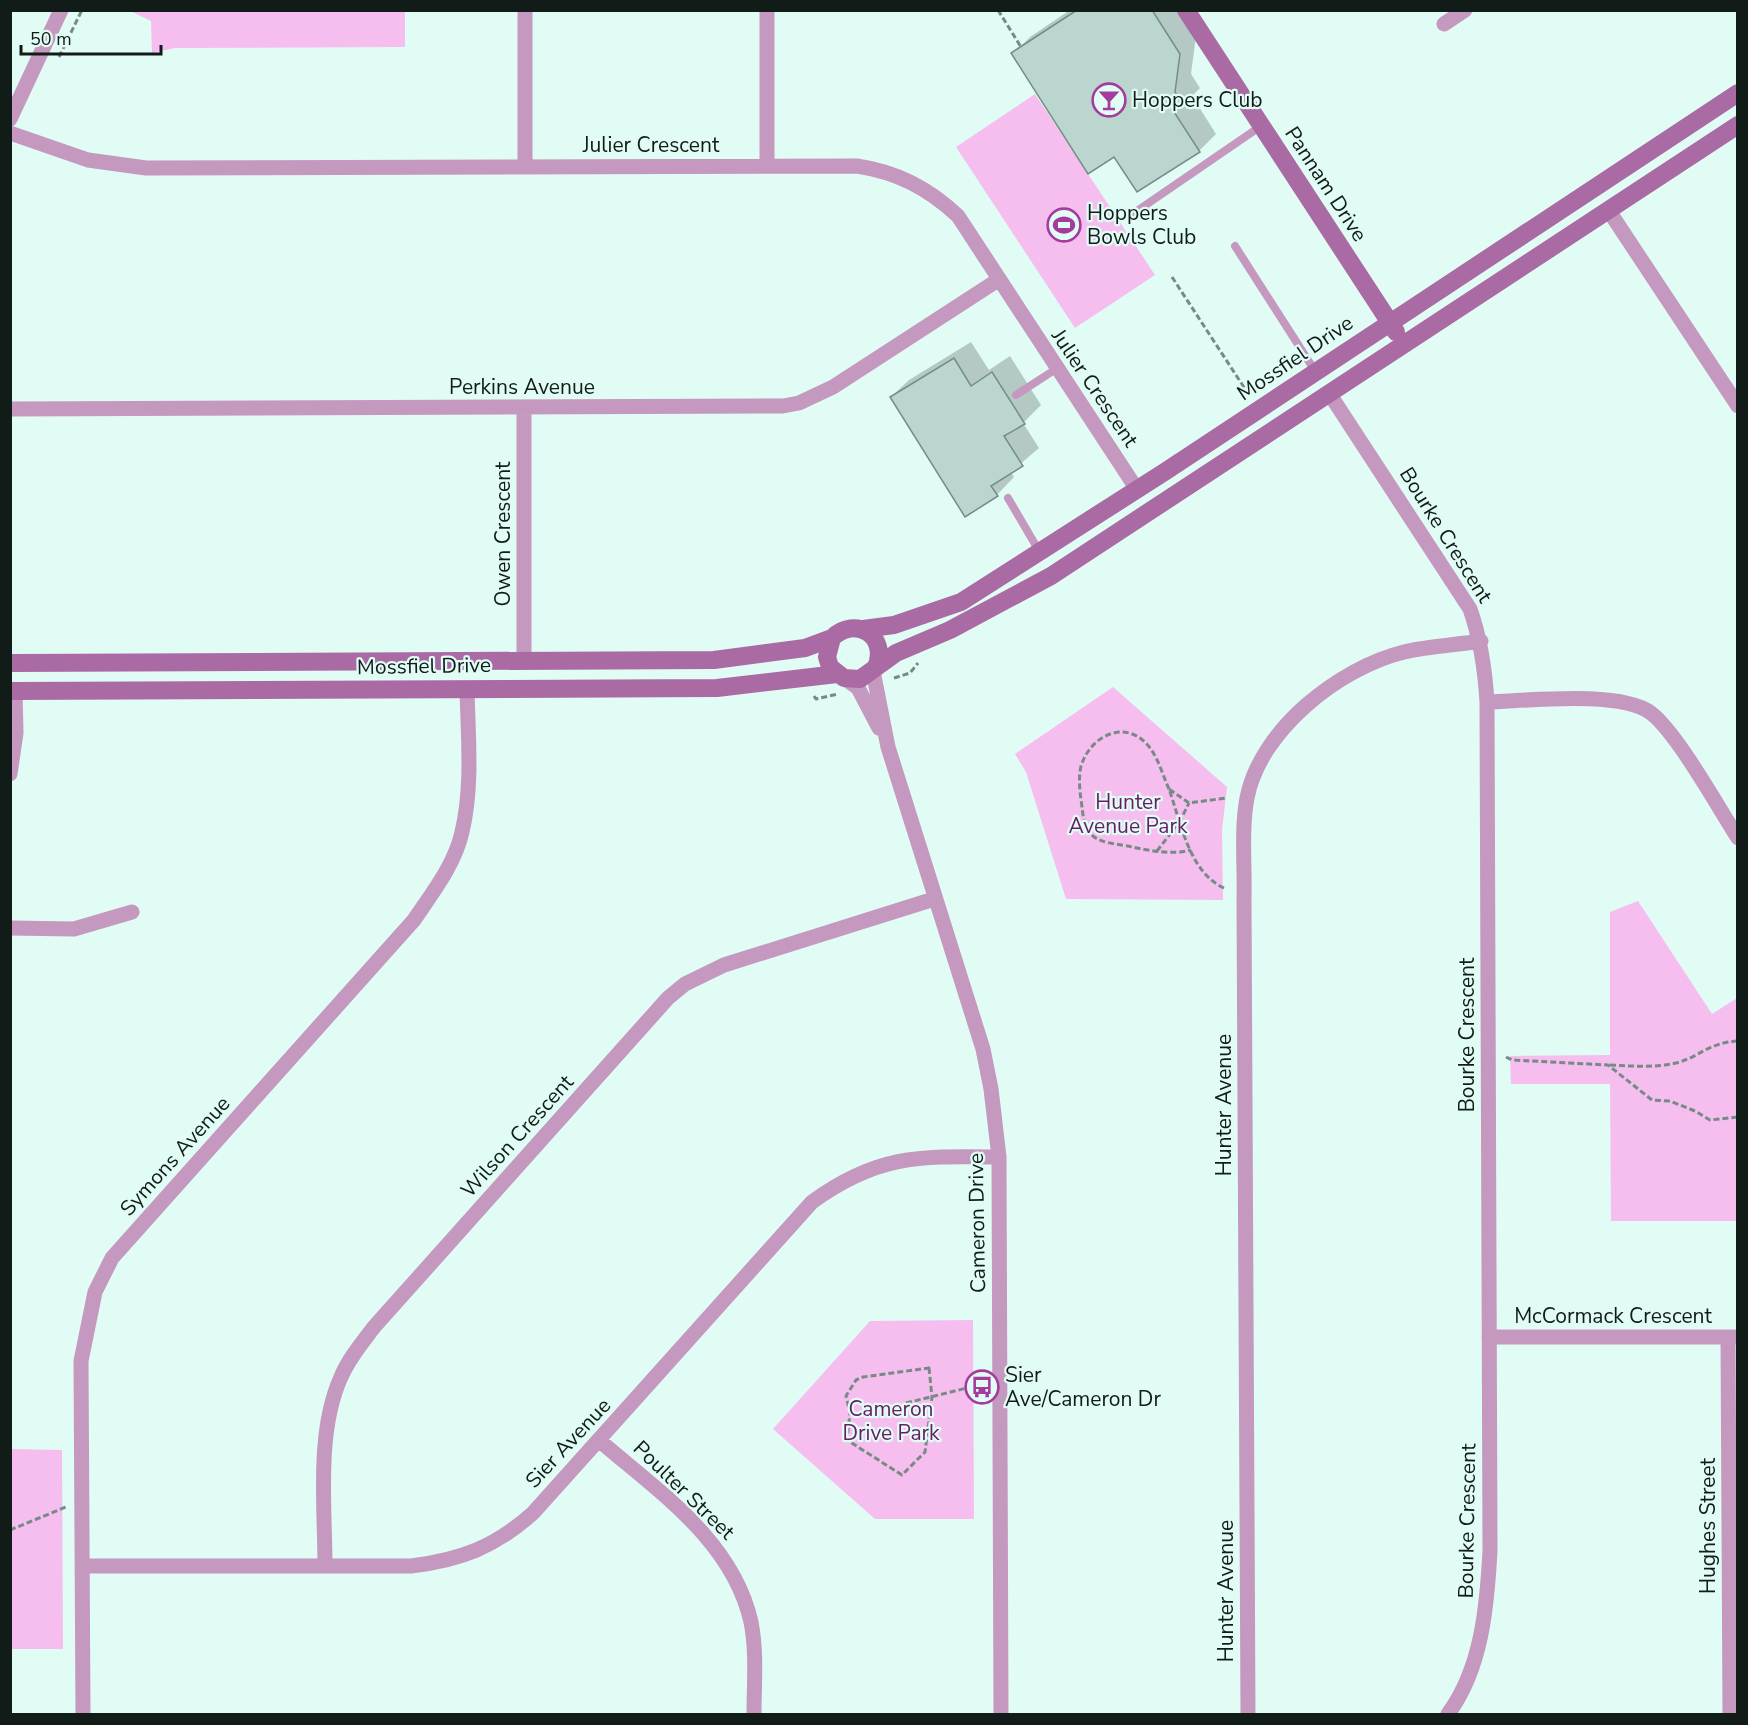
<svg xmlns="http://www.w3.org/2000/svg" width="1748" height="1725" font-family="'Nunito Sans',sans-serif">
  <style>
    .green { fill: #f5beef }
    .shadow { fill: #0003 }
    .building { fill: #bbd6cf; stroke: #748d86; stroke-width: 1.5 }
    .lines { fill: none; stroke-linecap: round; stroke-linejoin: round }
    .path { stroke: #788a85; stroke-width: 3; stroke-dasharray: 6 3; stroke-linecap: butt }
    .lane { stroke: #c498bf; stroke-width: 8 }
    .street { stroke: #c498bf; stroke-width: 15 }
    .secondary { stroke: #aa6aa3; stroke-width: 18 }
    .labels { text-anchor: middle; stroke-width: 4.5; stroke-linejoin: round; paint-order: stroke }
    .poi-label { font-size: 21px; fill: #111b18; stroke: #e1fcf5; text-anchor: start }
    .street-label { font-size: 21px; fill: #111b18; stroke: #e1fcf5 }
    .park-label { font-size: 21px; fill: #661d61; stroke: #e1fcf5 }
  </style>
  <rect width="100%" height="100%" fill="#e1fcf5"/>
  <path class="green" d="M130 11H405V47L175 48 152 53 151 21Z
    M1035 94 1155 275 1075 328 956 147Z
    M1113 687 1227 787 1222 830 1223 900 1066 899 1026 772 1015 754Z
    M1638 901 1712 1014 1737 998V1221H1611L1610 1084H1511L1510 1056 1610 1055V912Z
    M973 1320 974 1519H875L773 1429 870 1321Z
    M11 1449 62 1450 63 1649H11Z"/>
  <path class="shadow" d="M1070 10H1180L1196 36 1191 74 1200 88 1192 96 1216 134 1199 151 1013 54 1030 37Z
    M971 342 989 370 1010 356 1041 405 1023 423 1039 448 1011 472 1014 477 997 495 891 397 909 380Z"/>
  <path class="building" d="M1077 10H1152L1180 54 1175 92 1183 106 1174 112 1200 152 1137 192 1114 157 1088 174 1011 53Z
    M954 358 971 386 992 372 1025 424 1004 436 1023 466 991 486 998 496 965 517 890 397Z"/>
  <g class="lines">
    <path class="path" d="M998 10 1021 47
      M59 57 82 10
      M1172 277 1249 395
      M894 678 910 673 918 663
      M814 696 816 699 838 694
      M1169 789C1163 776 1159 760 1150 748 1128 718 1091 734 1081 766 1078 779 1080 793 1082 807 1083 817 1085 829 1093 836 1102 844 1121 844 1132 847 1151 851 1172 855 1191 850
      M1157 851 1180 821 1189 803
      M1224 888C1189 872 1181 823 1169 789L1189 803 1226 798
      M1506 1057 1512 1060 1608 1065 1652 1100 1670 1101 1695 1111 1710 1120 1738 1117
      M1610 1065C1632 1066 1654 1068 1676 1063 1700 1057 1707 1043 1738 1041
      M929 1368 932 1397 925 1452 902 1475 847 1440 850 1413 846 1396 856 1380 863 1377Z
      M906 1403 975 1386
      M10 1530 66 1507"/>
    <path class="lane" d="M1134 213 1261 126
      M1235 246 1315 371
      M1016 395 1056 369
      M1008 498 1039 551"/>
    <path class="street" d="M525 10V166
      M767 10V165
      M1444 24 1465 10
      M10 119 61 10
      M10 133 88 160 146 168 857 166C897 172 928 188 958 216L1136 488
      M1609 211 1738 406
      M1329 393 1470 609C1481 640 1485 669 1487 702L1490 1551C1487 1606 1482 1668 1448 1714
      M10 409 783 406 799 403 833 387 998 280
      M524 660V408
      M873 671 888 747 983 1049 991 1089 999 1157 1001 1714
      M844 678 858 688 879 728
      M1487 702C1526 701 1620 690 1651 713 1677 733 1718 807 1738 838
      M10 774 16 733 15 691
      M10 928 74 929 132 912
      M1489 1337H1738
      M1728 1337 1730 1714
      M600 1441C659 1492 733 1541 751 1622 757 1653 754 1684 754 1714
      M82 1566H411C461 1560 495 1547 533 1513L812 1202C878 1154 920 1156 999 1157
      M325 1566C325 1507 316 1432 341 1377 349 1358 362 1343 374 1327L668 998 685 984 724 965 934 899
      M83 1714 81 1361 95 1292 112 1258 414 920C433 892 455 864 462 832 473 786 468 736 467 689
      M1248 1714 1244 899C1245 867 1241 830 1247 798 1260 730 1339 668 1404 652 1429 646 1456 645 1481 641"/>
    <path class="secondary" d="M1186 10 1396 332
      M863 629 894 625 961 602 1166 471 1738 93
      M10 663 714 660 805 648 832 638
      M876 667C889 636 855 615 832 638L827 657 830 667 844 678 860 679 896 653 950 630 1051 576 1738 125
      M10 691 717 688 837 674"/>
  </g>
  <defs>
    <g id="bar-ring" transform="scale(1.725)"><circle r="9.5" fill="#e1fcf5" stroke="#a43b9d" stroke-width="1.5"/><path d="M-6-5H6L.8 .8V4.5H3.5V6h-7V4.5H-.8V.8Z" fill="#a43b9d"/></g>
    <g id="stadium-ring" transform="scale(1.725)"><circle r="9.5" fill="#e1fcf5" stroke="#a43b9d" stroke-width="1.5"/><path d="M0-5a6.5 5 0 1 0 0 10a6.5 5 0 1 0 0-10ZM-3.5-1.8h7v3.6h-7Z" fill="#a43b9d"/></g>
    <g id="bus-ring" transform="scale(1.725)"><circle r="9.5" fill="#e1fcf5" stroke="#a43b9d" stroke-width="1.5"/><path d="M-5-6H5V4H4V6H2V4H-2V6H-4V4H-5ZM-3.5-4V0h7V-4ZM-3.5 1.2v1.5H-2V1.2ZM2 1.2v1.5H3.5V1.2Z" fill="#a43b9d"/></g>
  </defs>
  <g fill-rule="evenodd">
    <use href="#bar-ring" x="1109" y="100"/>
    <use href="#stadium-ring" x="1064" y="225"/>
    <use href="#bus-ring" x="982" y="1387"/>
  </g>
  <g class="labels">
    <g class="poi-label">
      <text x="1132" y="107">Hoppers Club</text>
      <text x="1087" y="220">Hoppers<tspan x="1087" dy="24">Bowls Club</tspan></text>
      <text x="1005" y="1382">Sier<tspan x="1005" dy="24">Ave/Cameron Dr</tspan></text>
    </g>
    <g class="street-label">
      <text x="651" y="152">Julier Crescent</text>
      <text transform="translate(1326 184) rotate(57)" y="7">Pannam Drive</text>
      <text transform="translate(1295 358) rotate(-34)" y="7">Mossfiel Drive</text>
      <text x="522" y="394">Perkins Avenue</text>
      <text transform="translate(1095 388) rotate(56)" y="7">Julier Crescent</text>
      <text transform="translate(503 534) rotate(-90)" y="7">Owen Crescent</text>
      <text transform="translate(1446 535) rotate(58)" y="7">Bourke Crescent</text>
      <text transform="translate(424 666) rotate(-1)" y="7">Mossfiel Drive</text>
      <text transform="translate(1467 1035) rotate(-90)" y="7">Bourke Crescent</text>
      <text transform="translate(1224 1105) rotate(-90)" y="7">Hunter Avenue</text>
      <text transform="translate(517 1136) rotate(-48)" y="7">Wilson Crescent</text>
      <text transform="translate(175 1156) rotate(-48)" y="7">Symons Avenue</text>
      <text transform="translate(977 1223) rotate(-91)" y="7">Cameron Drive</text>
      <text x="1613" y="1323">McCormack Crescent</text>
      <text transform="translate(568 1443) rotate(-47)" y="7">Sier Avenue</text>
      <text transform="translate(684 1490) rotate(44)" y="7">Poulter Street</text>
      <text transform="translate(1467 1521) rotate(-89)" y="7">Bourke Crescent</text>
      <text transform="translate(1708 1526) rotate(-90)" y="7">Hughes Street</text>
      <text transform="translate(1226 1591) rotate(-90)" y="7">Hunter Avenue</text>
    </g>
    <g class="park-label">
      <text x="1128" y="809">Hunter<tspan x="1128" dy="24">Avenue Park</tspan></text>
      <text x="891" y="1416">Cameron<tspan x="891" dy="24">Drive Park</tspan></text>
    </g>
  </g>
  <rect width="1748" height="1725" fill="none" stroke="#111b18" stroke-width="24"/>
  <path d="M21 45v9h140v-9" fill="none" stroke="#111b18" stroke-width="3"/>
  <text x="30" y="45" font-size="18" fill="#111b18" stroke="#e1fcf5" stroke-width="4.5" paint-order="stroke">50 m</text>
</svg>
